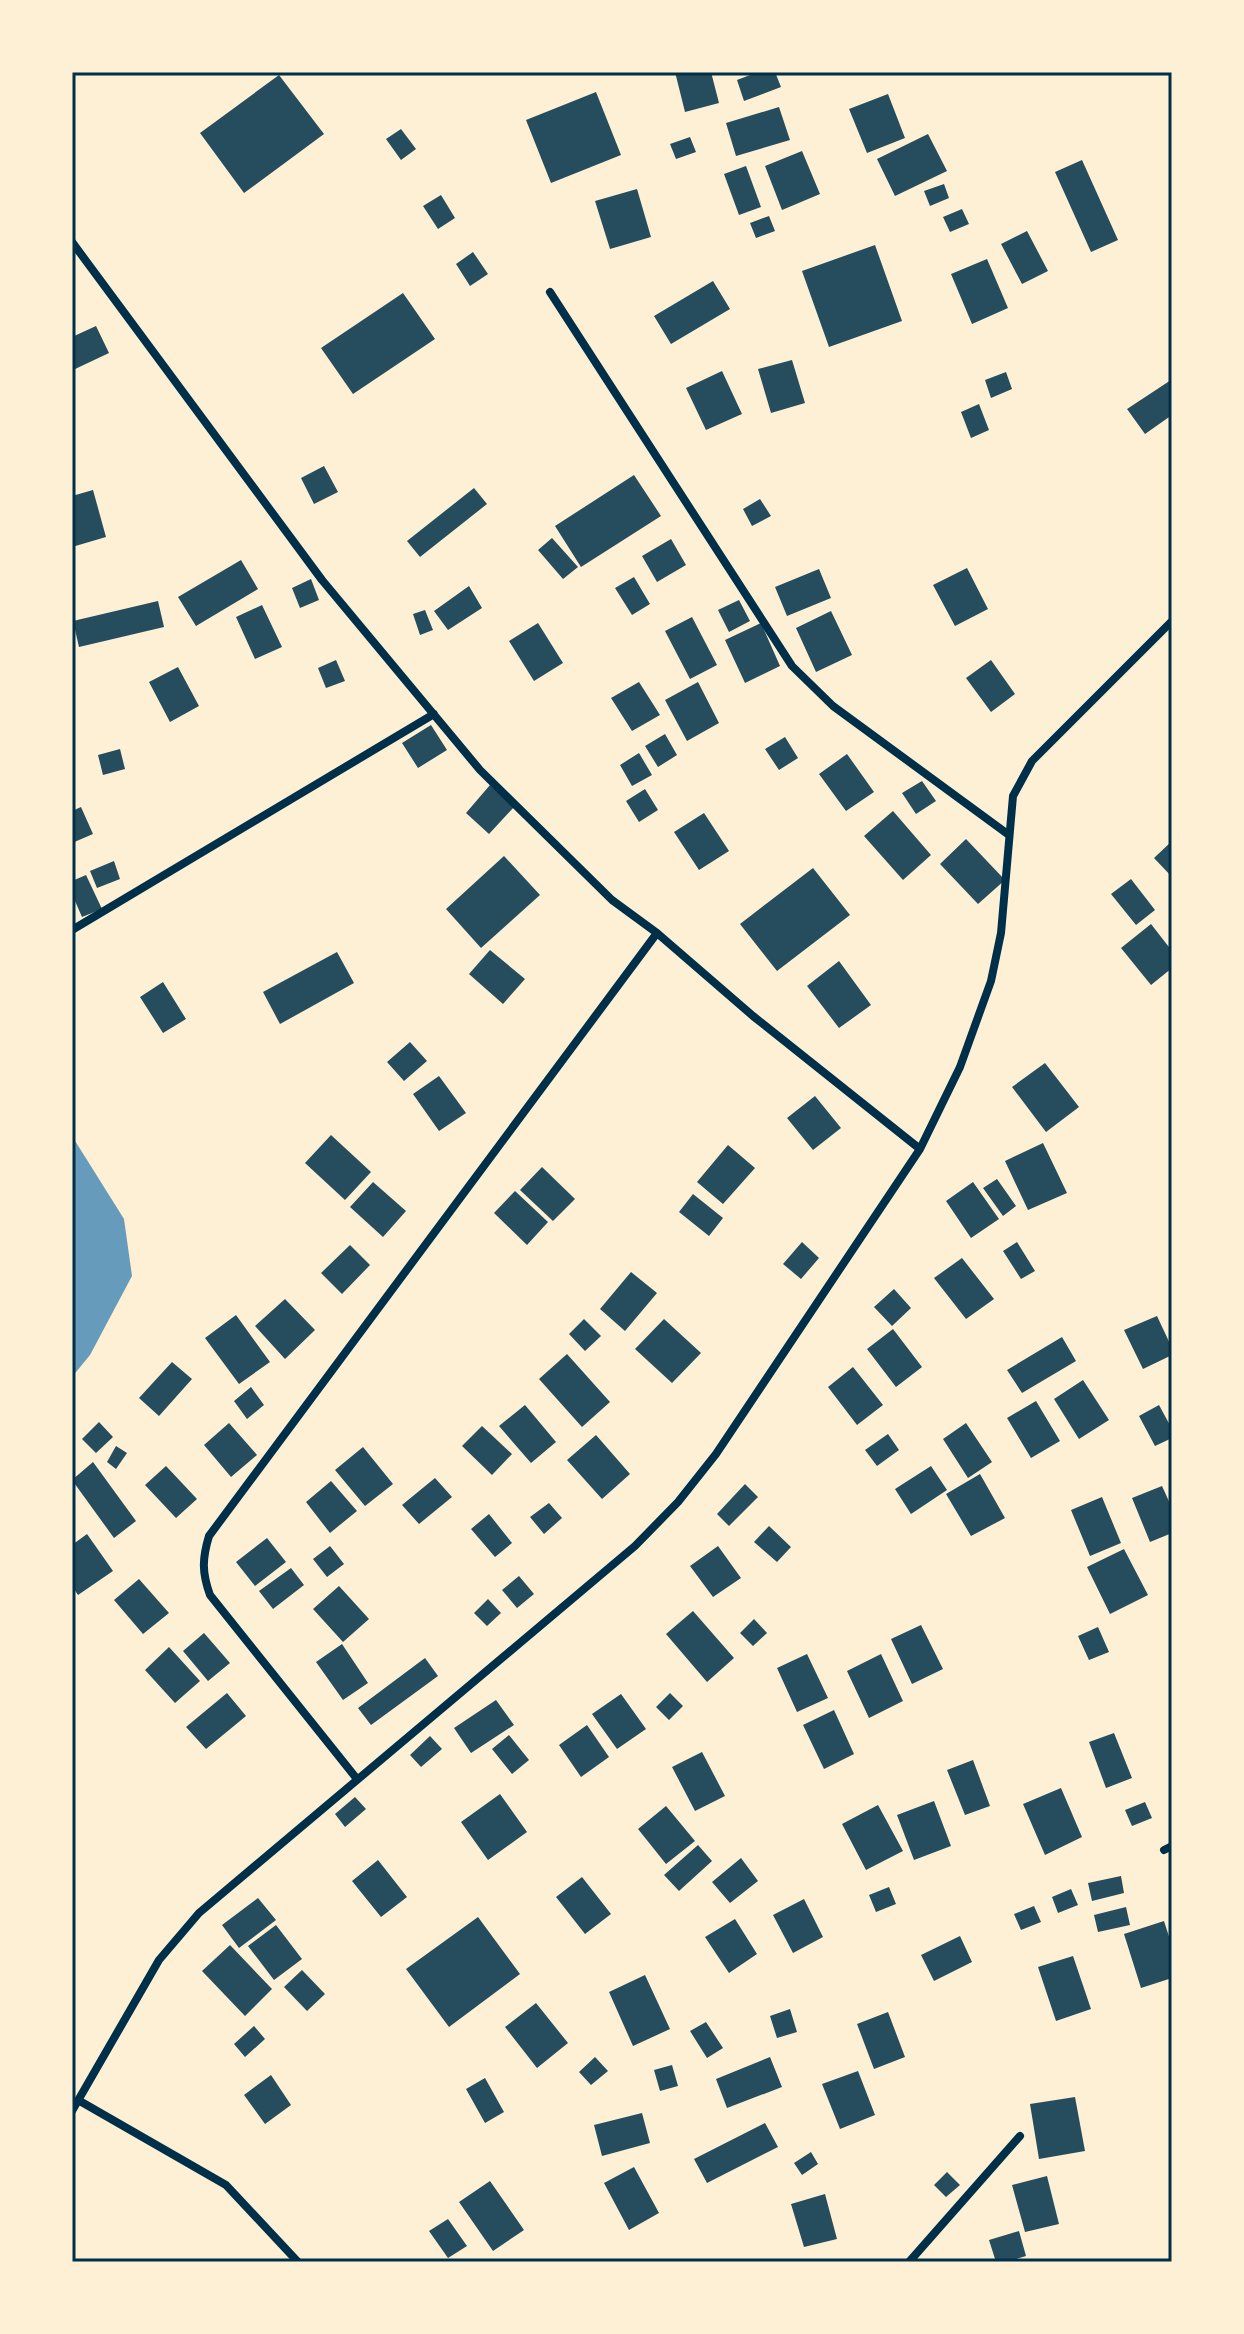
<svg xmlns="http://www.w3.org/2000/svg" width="1244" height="2334" font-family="'DejaVu Sans',sans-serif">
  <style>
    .water { fill: #669bbc }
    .building { fill: #264d5e }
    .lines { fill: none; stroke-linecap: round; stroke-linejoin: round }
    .minor { stroke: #003049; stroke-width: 8 }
    .neatline { fill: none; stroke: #003049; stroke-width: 3 }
  </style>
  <rect width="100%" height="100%" fill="#fdf0d5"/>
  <path class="water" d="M72 1136 124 1219 132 1276 90 1355 72 1377Z"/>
  <path class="building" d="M675 72H711L719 103 685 112Z
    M758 72H775L781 87 744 101 737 80Z
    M279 75 324 134 244 193 200 133Z
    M596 92 621 155 551 183 526 120Z
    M888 94 905 138 867 153 849 109Z
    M779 107 790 140 736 156 726 123Z
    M401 129 416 149 401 160 386 139Z
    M928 134 947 171 895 196 877 159Z
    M690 137 696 152 676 159 670 144Z
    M802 151 820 194 782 210 765 166Z
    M1082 160 1118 240 1091 252 1055 172Z
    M746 166 761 207 739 215 724 174Z
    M944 184 949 198 930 206 924 191Z
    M637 189 651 237 610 249 595 201Z
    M441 195 455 218 438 229 423 206Z
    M962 209 969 224 950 232 943 217Z
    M769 216 775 231 756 238 750 223Z
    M1027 231 1048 271 1022 284 1001 244Z
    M875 245 902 321 829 347 802 271Z
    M473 252 488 274 470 286 456 264Z
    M987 259 1008 308 972 324 951 274Z
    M713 281 730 309 671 344 654 316Z
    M403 293 435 339 353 394 321 348Z
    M96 326 109 353 73 370 72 337Z
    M792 360 805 403 771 413 758 369Z
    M722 371 742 414 706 430 686 388Z
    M1006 372 1012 389 991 398 985 380Z
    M1171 380 1172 415 1145 434 1127 409Z
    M979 404 989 430 971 438 961 412Z
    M324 466 338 492 314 504 301 478Z
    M634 475 661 516 581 567 555 526Z
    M474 488 487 504 420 557 407 541Z
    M93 490 106 537 72 547V496Z
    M760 499 771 516 752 526 743 509Z
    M552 538 578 567 563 579 538 550Z
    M671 539 686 565 657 582 642 556Z
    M241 560 258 589 196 626 178 597Z
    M967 568 988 609 955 626 933 585Z
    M819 569 831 598 787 616 775 587Z
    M634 577 650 604 632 615 615 588Z
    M311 579 319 600 300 608 292 588Z
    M469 586 482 608 448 630 434 611Z
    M739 600 750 621 729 632 718 610Z
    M158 601 164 627 79 647 73 621Z
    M262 605 282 647 255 659 236 617Z
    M425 610 433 630 420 635 413 614Z
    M831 611 852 655 816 672 796 628Z
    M692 617 717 665 690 679 665 631Z
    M538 623 563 663 534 681 509 641Z
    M761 623 780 666 745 683 725 640Z
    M336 660 345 681 326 688 318 668Z
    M991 660 1015 694 991 712 966 678Z
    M178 667 199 706 170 722 149 682Z
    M639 682 660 715 632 731 611 698Z
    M698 682 719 723 687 741 665 700Z
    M431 725 447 750 418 768 402 743Z
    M665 734 677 755 658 767 645 746Z
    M785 737 798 758 779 770 765 749Z
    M120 749 125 769 103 775 98 755Z
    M639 753 652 775 632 786 620 765Z
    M847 754 874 792 846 811 819 774Z
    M922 781 936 801 916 814 902 793Z
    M490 785 514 807 489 834 466 813Z
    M645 789 658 810 639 822 626 801Z
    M81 807 93 834 72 843V811Z
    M893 811 931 855 903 880 864 836Z
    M704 813 729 851 699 870 674 832Z
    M966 839 1005 880 978 904 940 864Z
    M1172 841V877L1154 858Z
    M504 856 540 895 481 948 446 909Z
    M114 861 120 879 97 888 90 871Z
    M813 868 850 915 777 971 740 924Z
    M86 875 102 909 82 917 72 894V881Z
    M1131 879 1155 910 1136 925 1111 894Z
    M1151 924 1172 951V968L1151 985 1121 948Z
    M490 950 525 979 503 1004 469 974Z
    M337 952 354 983 280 1024 263 992Z
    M839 961 871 1005 839 1028 807 986Z
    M163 982 186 1019 163 1033 140 997Z
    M410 1042 427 1061 404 1081 387 1062Z
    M1045 1063 1079 1107 1046 1132 1012 1087Z
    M439 1076 466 1113 439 1131 413 1094Z
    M815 1096 841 1128 813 1150 787 1118Z
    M331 1135 371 1172 345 1200 305 1163Z
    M1043 1143 1067 1193 1028 1210 1005 1161Z
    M728 1145 755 1168 723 1204 697 1182Z
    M542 1167 575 1199 553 1221 520 1190Z
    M997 1179 1016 1206 1003 1216 983 1188Z
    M373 1182 406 1211 383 1237 350 1207Z
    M973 1182 999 1219 971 1238 946 1201Z
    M515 1191 548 1222 527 1245 494 1213Z
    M693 1194 723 1218 709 1236 679 1212Z
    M802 1242 819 1258 801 1279 783 1264Z
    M1017 1242 1035 1271 1021 1279 1003 1251Z
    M350 1245 370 1265 342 1294 321 1273Z
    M962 1258 994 1299 966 1319 934 1278Z
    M631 1272 657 1293 625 1331 600 1309Z
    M894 1289 911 1308 892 1326 874 1307Z
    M285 1299 315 1330 285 1359 255 1326Z
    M236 1315 270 1362 239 1384 205 1338Z
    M1157 1316 1172 1348V1355L1143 1369 1124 1330Z
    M584 1319 601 1336 585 1351 569 1334Z
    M664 1319 701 1353 672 1383 635 1349Z
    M893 1329 922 1367 896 1387 867 1349Z
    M1062 1337 1076 1361 1022 1393 1007 1370Z
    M567 1354 610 1402 582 1427 539 1379Z
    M172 1362 192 1379 159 1416 139 1398Z
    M853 1367 883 1405 857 1425 828 1387Z
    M1083 1380 1109 1420 1079 1439 1054 1399Z
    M251 1387 264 1405 247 1419 234 1401Z
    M1036 1401 1060 1441 1031 1458 1007 1418Z
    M525 1405 556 1442 531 1463 499 1426Z
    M1159 1405 1172 1429V1438L1155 1446 1139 1416Z
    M99 1422 113 1437 96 1453 82 1439Z
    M229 1423 257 1455 231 1477 204 1445Z
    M966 1423 992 1462 968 1478 943 1439Z
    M482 1426 512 1454 492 1475 462 1446Z
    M888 1434 899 1450 877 1466 865 1450Z
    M596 1435 630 1474 602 1499 567 1460Z
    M116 1446 127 1453 116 1469 107 1462Z
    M363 1447 393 1484 365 1506 335 1470Z
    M93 1462 136 1521 114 1538 72 1480Z
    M166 1466 197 1499 176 1518 145 1485Z
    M931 1466 947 1490 911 1514 895 1489Z
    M980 1474 1005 1518 971 1536 946 1494Z
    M435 1478 452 1497 419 1524 402 1505Z
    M331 1481 357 1511 330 1533 306 1502Z
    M745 1484 758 1497 729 1526 717 1514Z
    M1162 1486 1172 1508V1533L1150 1542 1132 1498Z
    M1102 1497 1121 1543 1090 1556 1071 1510Z
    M549 1503 562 1518 544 1534 530 1517Z
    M489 1514 512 1543 495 1557 471 1529Z
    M769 1526 791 1547 777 1562 754 1542Z
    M87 1534 113 1571 78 1595 72 1586V1545Z
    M267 1538 286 1562 255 1586 236 1562Z
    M330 1546 344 1564 327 1577 313 1559Z
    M718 1546 741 1578 713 1597 690 1566Z
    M1124 1549 1148 1595 1110 1614 1087 1567Z
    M291 1568 304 1585 273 1609 259 1591Z
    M519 1576 534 1594 517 1608 502 1590Z
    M139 1579 169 1613 143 1634 114 1600Z
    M339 1586 369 1619 343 1642 313 1609Z
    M488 1599 501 1613 487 1626 474 1613Z
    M693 1611 734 1658 707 1682 666 1634Z
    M754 1619 767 1633 753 1646 740 1633Z
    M921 1625 943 1669 912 1684 891 1639Z
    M1098 1627 1109 1652 1089 1660 1078 1636Z
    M204 1633 230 1663 208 1681 183 1651Z
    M342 1644 368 1683 343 1700 316 1662Z
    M169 1647 200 1681 175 1703 145 1670Z
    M807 1654 828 1698 797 1712 777 1668Z
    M881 1654 903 1701 869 1718 847 1671Z
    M425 1658 438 1676 371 1725 358 1708Z
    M227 1693 246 1716 206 1749 186 1727Z
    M670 1693 683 1706 669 1720 656 1707Z
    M621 1694 646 1729 617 1749 592 1714Z
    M496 1700 514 1725 471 1753 454 1728Z
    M834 1710 854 1754 824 1769 803 1725Z
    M587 1725 609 1757 581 1777 559 1745Z
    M1114 1733 1132 1778 1106 1788 1089 1742Z
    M509 1735 529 1760 512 1774 492 1749Z
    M430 1736 442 1749 421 1767 410 1755Z
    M702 1752 725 1796 695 1811 672 1767Z
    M973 1760 990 1806 965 1815 947 1770Z
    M1061 1788 1082 1837 1045 1855 1023 1804Z
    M500 1794 527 1832 488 1860 461 1822Z
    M355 1797 366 1809 345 1827 335 1814Z
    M934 1801 951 1846 914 1860 897 1815Z
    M1145 1802 1152 1818 1132 1826 1125 1810Z
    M878 1805 903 1851 866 1870 842 1824Z
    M666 1806 695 1841 666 1864 638 1829Z
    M698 1845 712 1861 679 1891 664 1875Z
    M741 1858 758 1881 730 1903 712 1882Z
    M378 1860 407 1897 381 1917 352 1881Z
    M1121 1876 1124 1893 1092 1901 1088 1883Z
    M582 1877 611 1914 585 1934 556 1897Z
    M889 1887 896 1904 876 1912 869 1895Z
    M1071 1889 1078 1905 1058 1913 1052 1897Z
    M258 1898 276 1920 239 1948 222 1925Z
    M804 1899 823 1937 793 1953 773 1915Z
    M1034 1906 1041 1922 1021 1930 1014 1914Z
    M1126 1907 1130 1925 1098 1932 1094 1915Z
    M478 1917 520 1974 449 2027 406 1969Z
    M735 1919 757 1954 729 1973 705 1937Z
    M1164 1921 1172 1946V1978L1141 1988 1124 1934Z
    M276 1925 302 1959 274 1980 248 1946Z
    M960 1936 972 1962 934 1981 921 1955Z
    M230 1945 272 1989 245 2016 202 1971Z
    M1073 1956 1091 2009 1056 2021 1038 1967Z
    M302 1970 325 1994 307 2011 284 1987Z
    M645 1975 670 2029 633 2046 609 1992Z
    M536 2003 568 2043 537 2068 505 2027Z
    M790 2009 797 2032 777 2038 770 2016Z
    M888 2012 905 2057 874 2069 857 2024Z
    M706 2022 723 2048 707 2058 690 2031Z
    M254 2026 265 2039 245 2057 234 2044Z
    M595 2057 608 2071 591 2085 579 2072Z
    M770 2057 782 2087 727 2108 716 2079Z
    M672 2065 678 2086 660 2091 654 2070Z
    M858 2071 875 2115 840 2129 822 2084Z
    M271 2075 291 2105 265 2124 244 2095Z
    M485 2078 504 2112 485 2123 466 2089Z
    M1075 2097 1085 2151 1039 2159 1030 2104Z
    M642 2113 650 2143 602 2156 594 2125Z
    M765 2123 778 2147 707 2183 694 2159Z
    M811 2152 818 2164 802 2175 794 2163Z
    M634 2167 659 2213 629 2230 604 2183Z
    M947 2172 960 2185 946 2197 934 2185Z
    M1047 2176 1059 2224 1025 2232 1012 2185Z
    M490 2181 524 2230 493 2251 459 2202Z
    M825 2194 837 2239 804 2247 791 2204Z
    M448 2219 467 2246 448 2258 429 2231Z
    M1019 2231 1026 2256 1006 2262H996L989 2240Z"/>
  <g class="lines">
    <path class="minor" d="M72 242 322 580 480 770 612 900 657 933 753 1016 920 1149
      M550 292 792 666 833 706 1009 835
      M72 930 434 714
      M357 1779 210 1595C202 1573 202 1559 209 1536L657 933
      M1164 1850 1172 1846
      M78 2100 226 2185 298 2262
      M72 2111 159 1960 199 1913 635 1546 678 1502 716 1454 920 1149 960 1067 991 981 1001 933 1013 796 1032 761 1172 621
      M909 2262 1020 2136"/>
  </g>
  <rect width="1244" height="2334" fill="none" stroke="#fdf0d5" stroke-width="148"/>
  <rect x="74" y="74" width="1096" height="2186" class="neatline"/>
</svg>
